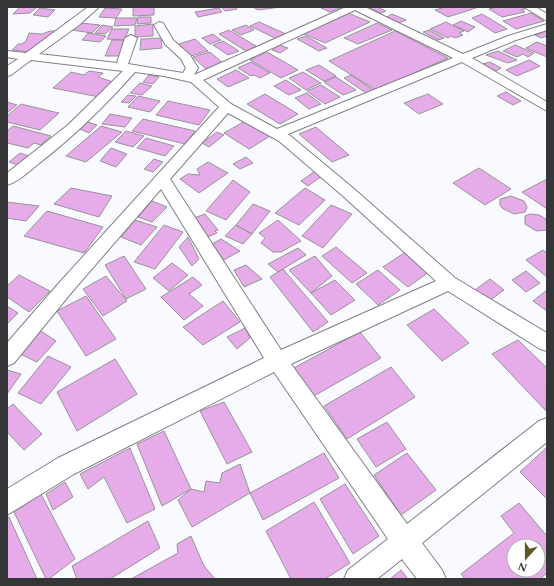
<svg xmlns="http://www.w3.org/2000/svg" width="554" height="586" font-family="Spectral,serif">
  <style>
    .building { fill: #e6ace9; stroke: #979397; fill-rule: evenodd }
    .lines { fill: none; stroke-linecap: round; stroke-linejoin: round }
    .minor-casing { stroke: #808187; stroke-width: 2 }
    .minor { fill: #fff; fill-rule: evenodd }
  </style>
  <rect width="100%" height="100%" fill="#f9faff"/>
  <path class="building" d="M20 7H37L30 13 13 14Z
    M133 7H154V15L133 16Z
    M221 7H236L237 9 225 11Z
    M253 7H281L258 10Z
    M323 7H342L330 12 321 8Z
    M367 7H377L386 11 381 13Z
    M446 7H474L476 8 448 17 435 10Z
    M498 7H522L525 9 521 10 525 12 502 17 489 9Z
    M40 8 55 10 48 17 33 15Z
    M105 8 122 9 116 18 99 17Z
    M219 8 222 12 198 17 195 12Z
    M348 13 370 22 325 43 304 34Z
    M531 13 544 21 516 29 503 21Z
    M392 14 406 20 398 23 387 17Z
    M482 14 507 29 495 33 472 18Z
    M138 17H151V23L137 24Z
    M116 18H137L135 25 114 26Z
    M461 21 475 27 468 32 453 25Z
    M259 22 286 34 277 39 250 26Z
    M446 22 464 31 459 33 463 35 455 38 451 36 448 38 430 29Z
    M81 23 100 25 92 33 72 30Z
    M377 23 392 30 358 44 344 38Z
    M153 24V36L135 37V26Z
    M102 25 113 27 105 34 95 33Z
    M246 25 254 30 241 35 232 30Z
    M112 29H129L124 40 107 39Z
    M229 30 256 46 246 51 219 34Z
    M429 30 444 38 438 40 423 32Z
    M50 31H56L52 36 46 37 30 52 12 50 18 44H22L26 41 29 33 42 34Z
    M395 31 448 58 376 90 329 61Z
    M547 31V36L541 38 535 35Z
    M88 33 106 36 100 42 82 40Z
    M213 34 221 40 210 44 202 38Z
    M306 36 327 48 319 51 297 39Z
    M161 38 162 48 140 50 141 39Z
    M195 39 208 51 191 56 179 44Z
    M112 40H126L119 56H105Z
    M223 41 239 51 228 55 213 45Z
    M537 42 547 46V57L526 48Z
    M280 45 288 48 280 53 272 50Z
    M515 45 534 53 528 57 523 54 517 57 503 51Z
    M498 51 517 60 508 63 486 55Z
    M210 52 223 63 206 69 193 57Z
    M267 52 298 70 281 78 250 60Z
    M529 60 540 66 517 76 506 70Z
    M251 62 270 73 260 78 254 75 251 76 238 68Z
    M490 62 501 68 496 71 483 64Z
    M319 65 336 76 324 81 306 70Z
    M236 70 249 78 228 87 217 79Z
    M89 71 103 73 98 77 113 82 99 97 53 88 71 72 84 75Z
    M303 72 321 83 306 90 289 78Z
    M149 75 159 77 153 84 143 82Z
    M351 75 373 90 366 93 344 78Z
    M336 77 356 90 343 95 324 82Z
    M286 80 301 90 289 95 274 86Z
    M140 83 152 86 142 95 130 93Z
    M321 85 340 97 325 104 307 91Z
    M506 92 521 101 513 105 497 96Z
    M307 93 321 104 309 109 295 98Z
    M265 94 298 114 280 124 247 104Z
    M428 94 443 104 419 114 404 103Z
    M128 95 136 96 129 103 121 102Z
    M138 96 160 101 150 112 128 107Z
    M168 101 210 110 199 125 156 115Z
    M7 102 17 105 7 113Z
    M21 104 59 113 40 130 7 122V116Z
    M110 114 132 118 125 127 102 124Z
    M143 119 195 131 185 144 132 131Z
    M245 121 270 136 249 149 224 133Z
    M88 122 97 125 89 133 80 129Z
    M13 126 51 136 41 145 34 143 28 148 7 143V131Z
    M101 126 122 132 86 162 66 156Z
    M316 127 349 155 332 162 299 134Z
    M126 131 144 136 133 147 115 142Z
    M217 132 224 135 209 147 202 143Z
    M146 138 174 146 165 156 137 148Z
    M111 148 127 154 116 167 100 161Z
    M20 153 29 156 18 165 9 162Z
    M246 157 253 163 240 169 233 164Z
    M154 159 163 162 153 172 144 169Z
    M208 162 228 173 199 193 180 179 188 174 200 175 197 169Z
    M479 168 511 189 485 205 453 183Z
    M315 171 322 176 308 186 301 181Z
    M547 179V209L522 192Z
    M233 180 250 192 226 220 206 211Z
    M71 188 112 196 99 217 54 204Z
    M305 188 325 200 299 225 275 213Z
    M511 196 524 201 527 207 525 212 514 214 502 208 500 205V199Z
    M152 201 167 207 152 222 138 217Z
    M7 202 39 206 26 221 7 218Z
    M253 204 270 211 252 234 236 225Z
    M331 205 352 214 323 248 302 236Z
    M47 211 103 227 84 253 24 236Z
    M205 214 218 230 215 231 217 233 205 238 191 219Z
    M530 214 539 215 546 219 547 230 536 231 525 224V216Z
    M135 220 157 227 141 245 121 237Z
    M278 220 301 241 281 252H273L261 243 265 238 259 233Z
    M164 225 183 232 155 269 134 262Z
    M236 225 252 234 243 244 225 236Z
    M188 237 199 259 192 266 179 247Z
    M221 239 240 251 224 260 212 244Z
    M336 247 367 273 352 283 322 256Z
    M298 248 306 255 278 272 268 264Z
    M543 250 547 253V277L526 260Z
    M404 253 429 272 408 287 383 267Z
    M124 256 146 289 126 299 105 265Z
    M315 256 332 276 311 293 289 270Z
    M172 263 188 275 169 291 153 278Z
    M246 265 262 279 244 287 234 270Z
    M283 269 328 322 313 332 270 277Z
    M378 270 400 290 378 305 356 284Z
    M526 271 540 283 526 292 512 280Z
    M19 275 50 291 29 312 7 297V286Z
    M106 276 127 301 103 316 83 289Z
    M193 277 202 285 189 294 203 306 184 320 161 297Z
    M490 279 504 290 489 301 475 290Z
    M335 280 355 300 331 315 311 293Z
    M547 290V311L533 301Z
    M86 296 116 339 86 356 57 311Z
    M223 301 240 322 203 345 183 327Z
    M7 306 18 313 7 324Z
    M434 309 469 343 442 361 407 325Z
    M245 328 250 338 237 349 227 337Z
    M38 329 56 341 37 362 18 353Z
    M360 332 381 358 312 397 292 369Z
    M518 340 547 368 546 411 492 354Z
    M48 356 71 367 41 404 18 393Z
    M115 359 137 394 77 431 57 392Z
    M391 367 415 397 347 439 324 406Z
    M7 370 21 374 7 394Z
    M224 402 252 452 227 464 200 411Z
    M13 404 42 434 24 450 7 432V409Z
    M387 422 406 449 376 467 357 439Z
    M164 431 191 489 162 506 137 444Z
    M130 448 155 509 127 523 104 477 88 489 80 474Z
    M546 448H547V499L520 472Z
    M324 453 339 478 263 520 250 493Z
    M407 453 436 490 401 515 374 475Z
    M240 464 250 493 192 527 178 500 191 489 204 492 206 481 220 483 222 473Z
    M65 482 73 497 53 510 46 494Z
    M345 484 379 536 353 554 320 499Z
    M41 494 75 559 49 579H46L14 512Z
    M314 502 350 563 325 579H291L266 531Z
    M519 503 547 536V573L540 579H465L461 574 514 533 501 516ZM514 546H538V570H514Z
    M9 517 37 579H7V518Z
    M148 521 160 548 110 579H77L72 566Z
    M191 536 204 566 215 579H131L178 553 177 544Z
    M401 570 408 579H390Z"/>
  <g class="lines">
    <g class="minor-casing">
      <path id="minor" d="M88 7H99L79 25 39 54 117 63 125 38 131 35 137 38 128 64 183 73 186 68 181 59 165 44 154 25 159 22 163 23 173 40 190 55 198 68 194 75 346 7H365L463 54 508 36 547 24V30L516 40 472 58 547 102V111L462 62 288 134 353 188 455 278 547 333V351L540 349 448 291 291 364 407 524 539 421 547 418V442L422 543 442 570 446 579H417L402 559 377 579H344L348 570 388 539 274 372 74 474 7 515V489L58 458 264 358 161 189 71 293 14 363 7 366V343L59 283 219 107 191 82 164 76 135 72C105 106 73 137 37 165 28 172 18 182 7 185V173L68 125 123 71 31 60 11 75 7 76V66L18 59 7 57V51L26 53ZM355 10 453 58 277 129 231 104 203 80ZM228 113 279 141 343 196 436 281 281 350 170 179Z
        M524 7H536L547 14V21Z"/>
    </g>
    <use href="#minor" class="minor"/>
  </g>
  <rect width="554" height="586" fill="none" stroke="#343537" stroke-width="16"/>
  <g transform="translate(526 558) rotate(201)"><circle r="19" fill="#ffffff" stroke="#aeaeaf"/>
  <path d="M0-3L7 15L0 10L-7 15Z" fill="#5f5723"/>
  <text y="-6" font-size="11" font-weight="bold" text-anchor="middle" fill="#343537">N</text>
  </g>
</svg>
